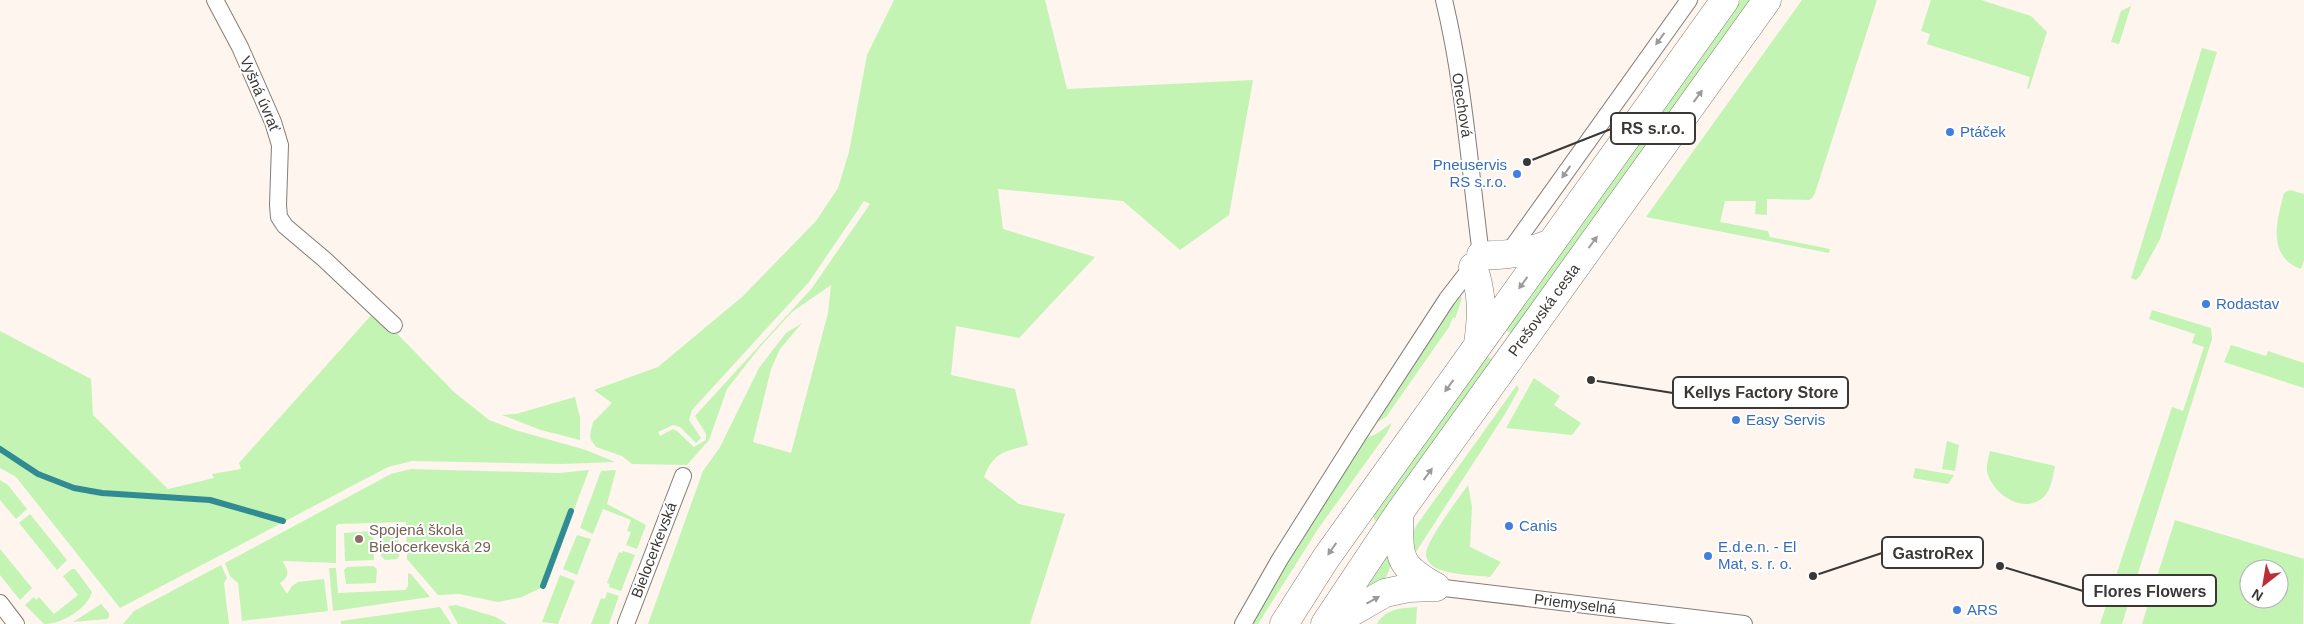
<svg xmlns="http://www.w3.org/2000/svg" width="2304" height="624" font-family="Helvetica,sans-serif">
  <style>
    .green { fill: #c3f4b4; fill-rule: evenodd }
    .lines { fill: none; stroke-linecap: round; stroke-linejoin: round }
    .stream { stroke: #328b93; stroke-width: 6 }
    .street-casing { stroke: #847d77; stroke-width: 18 }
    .highway-casing { stroke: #847d77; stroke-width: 29 }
    .street { stroke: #fff; stroke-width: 16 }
    .highway { stroke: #fff; stroke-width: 28 }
    .oneway { fill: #9c9b9a }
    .shop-dot { fill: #3f7fe0; stroke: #fff; stroke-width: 2 }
    .education-dot { fill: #8d6e63; stroke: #fff; stroke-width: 2 }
    .labels { text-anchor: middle; stroke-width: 4; stroke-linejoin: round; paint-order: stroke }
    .street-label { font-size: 15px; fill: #3a3734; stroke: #fff }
    .shop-label { font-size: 15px; fill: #366cbe; stroke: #fff; text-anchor: start }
    .education-label { font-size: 15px; fill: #785e54; stroke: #fff; text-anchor: start }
    .leader { fill: none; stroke: #3a3734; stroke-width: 2 }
    .callout-dot { fill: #3a3734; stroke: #fff; stroke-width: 2 }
    .callout { fill: #fff; stroke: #3a3734; stroke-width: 2 }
    .callout-label { font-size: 16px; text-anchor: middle; font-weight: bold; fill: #3a3734 }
  </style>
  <rect width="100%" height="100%" fill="#fdf5ee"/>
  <path class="green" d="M894 0H1045L1067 89 1253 80 1229 215 1180 250 1123 201 998 189 1003 229 1095 257 1019 338 956 326 951 375 1015 389 1028 445C1004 452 994 452 984 477L1019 504 1065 514 1030 624H648L703 471 720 447 759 368 786 333 802 323 780 349 771 369 753 442 791 453 828 313 831 285 792 312 760 347 727 389 709 440 687 465 632 464 622 456 596 447 591 440 590 435 593 422 612 403 594 390 658 367 743 296 816 221 838 188 849 152 867 55ZM864 201 870 204 812 288 695 416 706 434V440L694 447 677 431 673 429 660 436 658 432 673 425 680 427 696 443 701 438 689 420 692 410 809 282Z
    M1741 0H1753L1512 334 1505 330Z
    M1802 0H1877L1815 193 1812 198 1809 200 1767 199V215L1755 214 1756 201H1725L1720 222 1768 231 1770 237 1830 249 1829 253 1646 217Z
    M1931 0H1981L2031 16 2047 32 2029 89 2027 88 2030 77 1927 44 1930 34 1921 31Z
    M2131 6 2119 44 2111 42 2121 11Z
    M2202 48 2217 52 2160 239 2140 276 2136 280 2131 278Z
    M2290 190 2304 194V260L2301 269C2266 256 2277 220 2284 193Z
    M1460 296 1462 298 1455 319 1453 317 1449 327 1386 417 1376 423Z
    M2152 310 2211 328 2212 339 2122 624H2100L2172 407 2183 411 2204 347 2192 343 2195 334 2149 319Z
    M375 311 454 392 489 420 515 430 586 450 615 462 562 464 412 461 388 467 120 608 16 477 0 468V331L91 379 93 415 168 489 214 478 212 474 241 469 239 463Z
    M2231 345 2266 356 2268 351 2304 363V388L2224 362Z
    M1487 356 1494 361 1379 520 1375 521 1373 516Z
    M1534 378 1560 396 1554 405 1581 423 1572 435 1506 428Z
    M1517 385 1519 389 1505 414 1414 555 1411 537 1416 526Z
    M575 397 580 417V440L541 430 502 415 516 414Z
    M1392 423 1387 433 1318 529 1258 624H1251L1283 567 1364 437C1375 438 1383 428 1392 423Z
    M1947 441 1959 445 1955 471 1942 469Z
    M1990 451 2055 466C2053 475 2052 485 2047 493 2029 518 1992 496 1987 471 1986 465 1989 457 1990 451Z
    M1915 468 1954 475 1948 484 1913 478Z
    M411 469 560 473 589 470 545 586 522 597 498 602 459 594 438 595 407 559 406 522 338 524 336 526V563L282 561C289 570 290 576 280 583L287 594 292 586 298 582 324 579 328 611 242 621 238 583 230 576 225 563 391 474Z
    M616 470 607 504 646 525 637 549 626 545 631 532 627 531 631 520 603 509 593 534 580 528 601 471Z
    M0 480 8 485 27 509 16 519 0 500Z
    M1468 485 1472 507 1470 547 1501 562 1490 577C1474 575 1456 575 1441 570 1434 568 1426 562 1426 554 1426 541 1459 498 1468 485Z
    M30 514 67 560 57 570 19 523Z
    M2175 520 2304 559 2303 624H2142ZM2249 569H2279V599H2249Z
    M383 530 398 531 399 556 397 559 385 560 381 556 380 533Z
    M373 531 374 560 345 561 344 533Z
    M577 535 591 539 577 575 563 569Z
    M0 549 32 588 20 600 0 575Z
    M623 551 635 555 621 591 609 587 610 584 607 583 619 552 622 553Z
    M1386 554 1391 566 1382 586 1354 600Z
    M221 565 227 578 224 583 229 624H123L134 611Z
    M373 566 377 569 376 583 346 584 344 570 347 567Z
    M329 568H336L338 593 405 590 408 586V573L411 574 430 597 333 611Z
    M72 569H75L92 592C87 609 62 624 44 624L25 605 34 597 36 600 39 597 54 614 78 595 63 576Z
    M560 575 575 581 558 624 542 622Z
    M607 592 619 596 609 624H591L601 598 605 599Z
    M101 604 109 613V617L107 619 73 622Z
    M456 605 496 617 507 624H458L448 606Z
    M440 607 451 624H341V621Z
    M1417 607 1416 624H1377C1385 609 1401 608 1417 607Z"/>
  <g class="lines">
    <path class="stream" d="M0 449 38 474 74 488 102 493 210 500 283 521
      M543 586 571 511"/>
    <g class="street-casing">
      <path id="street" d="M215 0 240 47 273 122 280 145 278 205 279 217 285 226 324 259 394 325
        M1504 255 1514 245 1689 0
        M1436 587 1744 624
        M0 603 16 624
        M626 624 683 476
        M1243 624 1280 559 1359 434 1447 299 1481 255C1470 171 1464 83 1444 0"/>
    </g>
    <g class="highway-casing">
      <path id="highway" d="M1481 255C1507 256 1528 253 1551 243
        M1473 267C1483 294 1482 316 1478 344
        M1399 513C1400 557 1395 564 1436 587
        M1284 624 1326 558 1725 0
        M1325 624 1399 513 1767 0
        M1331 624 1385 593 1408 588 1436 587"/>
    </g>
    <use href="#street" class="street"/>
    <use href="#highway" class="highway"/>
  </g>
  <defs><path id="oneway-solid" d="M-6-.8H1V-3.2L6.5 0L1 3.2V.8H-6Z" transform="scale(1.25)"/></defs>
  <g class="oneway">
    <use href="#oneway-solid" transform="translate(1660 39) rotate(126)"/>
    <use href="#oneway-solid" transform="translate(1698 96) rotate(-54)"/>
    <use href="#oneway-solid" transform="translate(1566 172) rotate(125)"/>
    <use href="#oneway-solid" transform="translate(1593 242) rotate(-54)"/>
    <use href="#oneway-solid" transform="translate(1523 283) rotate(126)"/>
    <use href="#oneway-solid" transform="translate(1449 386) rotate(126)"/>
    <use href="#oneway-solid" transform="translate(1428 474) rotate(-54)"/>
    <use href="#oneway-solid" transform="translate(1332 549) rotate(125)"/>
    <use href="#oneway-solid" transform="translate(1373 600) rotate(-29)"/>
  </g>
  <g class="shop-dot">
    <circle cx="1950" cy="132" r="5"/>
    <circle cx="1517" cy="174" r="5"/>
    <circle cx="2206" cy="304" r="5"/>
    <circle cx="1736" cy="420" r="5"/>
    <circle cx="1509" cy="526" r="5"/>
    <circle cx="1708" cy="556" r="5"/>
    <circle cx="1957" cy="610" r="5"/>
  </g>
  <circle class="education-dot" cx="359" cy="539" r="5"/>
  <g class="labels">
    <g class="street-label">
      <text transform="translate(260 94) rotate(67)" y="5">Vyšná úvrať</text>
      <text transform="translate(1462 105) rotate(81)" y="5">Orechová</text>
      <text transform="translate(1544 310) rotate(-54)" y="5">Prešovská cesta</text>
      <text transform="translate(654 550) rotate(-69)" y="5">Bielocerkevská</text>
      <text transform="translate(1575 604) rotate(7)" y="5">Priemyselná</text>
    </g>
    <g class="shop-label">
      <text x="1960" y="137">Ptáček</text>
      <text x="1507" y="170" text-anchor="end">Pneuservis<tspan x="1507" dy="17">RS s.r.o.</tspan></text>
      <text x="2216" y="309">Rodastav</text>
      <text x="1746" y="425">Easy Servis</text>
      <text x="1519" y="531">Canis</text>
      <text x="1718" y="552">E.d.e.n. - El<tspan x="1718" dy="17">Mat, s. r. o.</tspan></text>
      <text x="1967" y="615">ARS</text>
    </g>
    <g class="education-label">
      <text x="369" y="535">Spojená škola<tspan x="369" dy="17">Bielocerkevská 29</tspan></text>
    </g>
  </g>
  <path class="leader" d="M1527 162L1611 129M1591 380L1673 393M1813 576L1882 553M2000 566L2083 591"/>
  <g class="callout-dot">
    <circle cx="1527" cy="162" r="5"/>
    <circle cx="1591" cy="380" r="5"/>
    <circle cx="1813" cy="576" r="5"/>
    <circle cx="2000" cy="566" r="5"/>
  </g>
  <g class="callout">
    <rect x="1611" y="113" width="84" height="31" rx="5"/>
    <rect x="1673" y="377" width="175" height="31" rx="5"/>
    <rect x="1882" y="537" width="101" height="31" rx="5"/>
    <rect x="2083" y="575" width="133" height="31" rx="5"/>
  </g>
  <g class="callout-label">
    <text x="1653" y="134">RS s.r.o.</text>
    <text x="1761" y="398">Kellys Factory Store</text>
    <text x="1933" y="559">GastroRex</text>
    <text x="2150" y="597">Flores Flowers</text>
  </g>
  <g transform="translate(2264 584) rotate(211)"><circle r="24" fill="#ffffff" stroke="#b0afae"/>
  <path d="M0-4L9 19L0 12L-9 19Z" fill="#bc2c39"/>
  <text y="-8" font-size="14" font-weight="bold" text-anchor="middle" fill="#3a3734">N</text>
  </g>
</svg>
